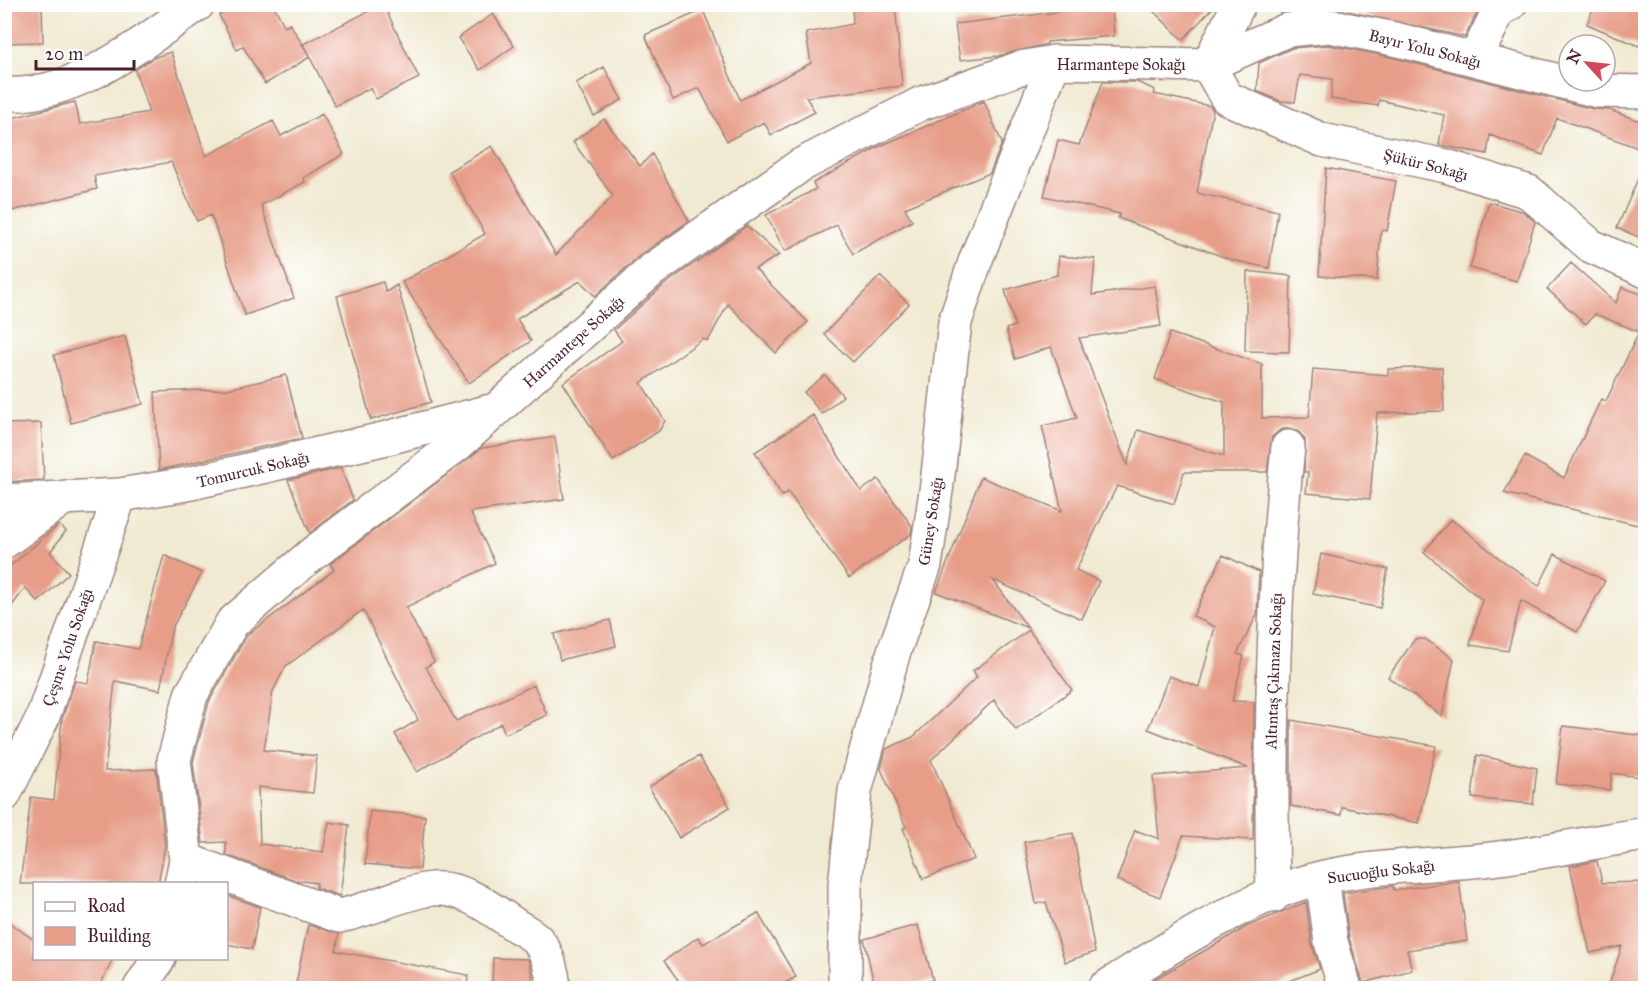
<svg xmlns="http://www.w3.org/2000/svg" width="1650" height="993" font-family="'IM FELL Great Primer',serif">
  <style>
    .building { fill: #e79d88 }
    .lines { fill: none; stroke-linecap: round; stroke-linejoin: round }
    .minor-casing { stroke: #9e847e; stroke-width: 36 }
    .minor { stroke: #fff; stroke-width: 33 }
    .labels { text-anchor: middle; stroke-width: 6; stroke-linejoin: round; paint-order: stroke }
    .street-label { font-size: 16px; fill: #4a1f2b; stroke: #fff }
  </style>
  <rect width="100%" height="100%" fill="#fff"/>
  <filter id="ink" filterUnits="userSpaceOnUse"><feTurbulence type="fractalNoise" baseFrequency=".0167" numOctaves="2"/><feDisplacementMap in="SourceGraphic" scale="12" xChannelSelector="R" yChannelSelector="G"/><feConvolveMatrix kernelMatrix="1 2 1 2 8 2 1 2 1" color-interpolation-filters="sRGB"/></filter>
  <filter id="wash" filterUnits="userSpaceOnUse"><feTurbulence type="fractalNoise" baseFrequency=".008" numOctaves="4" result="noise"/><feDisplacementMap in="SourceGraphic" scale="24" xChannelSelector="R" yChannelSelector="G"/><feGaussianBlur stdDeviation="1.35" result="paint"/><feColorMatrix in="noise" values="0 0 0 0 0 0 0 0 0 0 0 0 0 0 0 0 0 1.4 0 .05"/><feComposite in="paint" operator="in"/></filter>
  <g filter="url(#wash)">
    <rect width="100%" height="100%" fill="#f1ead2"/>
    <g id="blocks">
      <path class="building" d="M4 4H42L43 42 4 43Z
        M238 4H273L285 27 290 24 310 57 265 84 243 46 237 50 219 15Z
        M383 4 419 78 376 99 370 88 335 106 303 44Z
        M852 4H895L902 86 806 97 815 112 771 135 764 122 727 141 699 88 673 100 645 35 703 10 740 100 811 63 806 33 853 24Z
        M1056 4H1112L1114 36 1047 42V44L998 56 960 60 955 24 1057 12Z
        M1146 4H1216L1183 40Z
        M1281 4H1481L1465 37 1334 8 1280 13Z
        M1595 4H1646V49L1587 24Z
        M493 14 514 46 480 70 458 38Z
        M1329 45 1395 58 1593 109 1609 110 1646 123V151L1557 118 1543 155 1490 135 1487 154 1439 145 1444 115 1379 100 1378 106 1331 99 1332 79 1300 75 1295 102 1280 101 1257 91 1259 63 1292 48Z
        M171 52 206 156 273 121 281 136 322 114 344 154 303 178 305 182 261 205 294 298 245 315 211 215 197 221 171 162 94 176 97 189 4 213V120L75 102 80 124 149 112 135 70 153 58Z
        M604 67 622 100 594 116 576 83Z
        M1103 82H1137L1155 90 1154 94 1210 106 1213 110 1197 193 1278 211 1269 268 1232 260 1118 218 1120 214 1044 196 1058 140 1079 145Z
        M984 101 1002 143 990 173 905 208 912 221 853 254 837 225 785 251 766 215 816 189 813 183 878 147Z
        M604 119 640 166 652 154 689 221 639 256 595 296 580 281 517 319 531 341 469 383 402 282 485 234 449 171 492 146 556 255 613 196 573 142Z
        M1645 162H1646V240L1617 228Z
        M1326 168 1396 181 1387 231 1381 230 1377 280 1319 276Z
        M1489 202 1524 212 1535 222 1517 281 1470 268Z
        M747 226 779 255 755 269 808 322 776 353 728 304 708 341 703 339 641 383 665 421 659 431 613 461 563 383 622 341 614 330 664 285Z
        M1059 256 1095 259 1092 295 1155 286 1161 326 1079 338 1127 465 1138 430 1224 456V402L1155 379 1170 333 1262 364V418L1309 417 1313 369 1388 375V369L1442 367 1444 411 1377 413 1370 499 1306 493 1308 472H1304L1305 440 1298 431 1289 428 1280 430 1272 437 1267 472H1184L1174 504 1117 486 1076 570 1099 581 1082 619 993 580 1028 628 936 592 981 477 1062 511 1042 426 1077 418 1051 347 1015 359 1006 329 1015 326 1005 290 1057 275Z
        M1571 263 1616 303 1622 287 1646 296V527L1504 493 1525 456 1564 478 1601 399 1606 401 1639 332 1595 314 1586 324 1547 289Z
        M1247 271 1291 276 1289 352 1245 351Z
        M880 276 909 304 853 362 824 334Z
        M383 282 386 292 397 285 431 402 371 420 337 296Z
        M125 336 143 404 71 423 54 355Z
        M286 375 302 438 159 470 155 392 228 389Z
        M825 375 843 396 822 414 804 392Z
        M813 415 861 491 878 479 912 526 911 534 849 578 788 492 782 496 755 452Z
        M41 423 44 480 4 482V424Z
        M555 437 564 499 470 512 495 563 406 607 434 662 426 667 456 721 534 685 547 715 505 734 501 723 417 772 395 734 418 720 363 610 286 666 273 691 264 750 317 756 313 793 258 787 260 844 323 852 329 822 349 825 340 896 316 888 317 883 295 880 226 855V842L203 843 193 762 209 702 247 635 334 570 330 564 482 448Z
        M341 468 353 500 310 533 288 480Z
        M1451 519 1499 558 1539 586 1555 554 1605 581 1577 632 1521 601 1508 651 1470 645 1482 600 1424 552Z
        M59 525 66 531 50 552 69 573 38 602 25 588 4 617V571Z
        M1321 554 1388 569 1380 608 1313 594Z
        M164 555 202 573 172 628 160 690 115 681 105 771 156 769 165 846 158 884H20L31 797 54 800 62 719 75 681 88 683 96 641 138 649Z
        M1223 555 1259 572 1257 615 1237 654 1244 656 1232 701 1254 702 1253 840 1183 836 1160 897 1117 880 1135 830 1159 839 1153 776 1248 768 1148 729 1169 676 1199 687 1215 627 1193 616Z
        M610 620 616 646 560 660 554 634Z
        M1029 630 1072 690 1016 730 994 700 931 760 974 859 923 879 903 828 906 827 881 769 886 749 913 737 977 677 973 671Z
        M1415 639H1425L1454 659 1442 716 1388 677Z
        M1291 720 1436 746 1419 823 1342 807 1341 815 1291 806Z
        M1563 726 1646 736V778L1612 773 1610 790 1556 784Z
        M1477 755 1537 768 1533 804 1472 798Z
        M699 756 730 807 679 838 649 787Z
        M370 811 425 816 420 869 365 864Z
        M1073 833 1095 952 1065 962 1046 902 1036 904 1024 842Z
        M1597 861 1602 883 1646 882V988H1608L1622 946 1590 953 1570 866Z
        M1459 881 1467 941 1407 950 1412 970 1363 983 1349 938 1343 893 1393 886 1394 890Z
        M226 895 260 907 252 949 226 944Z
        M1306 902 1312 945 1320 969 1272 988H1139L1248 926Z
        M758 913 796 977 776 988H684L664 961 698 937 703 944Z
        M4 919 34 940V958H113L99 988H4Z
        M308 925 339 934 336 951 468 975 467 988H295Z
        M918 925 933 980 901 988H875L864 939Z
        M493 958 528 959 535 988H492Z"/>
    </g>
  </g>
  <g filter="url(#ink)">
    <use href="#blocks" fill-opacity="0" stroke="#9e847e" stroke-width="1.5"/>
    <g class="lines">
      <g class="minor-casing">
        <path id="minor" d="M1475 59 1499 10 1510 4
          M1208 65 1227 98 1322 140 1446 166 1529 192 1591 246 1646 271
          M1208 65 1239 4
          M4 94C74 99 143 42 198 4
          M4 501 120 495 187 484 387 438 491 411
          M4 542 65 497
          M4 795 42 719 120 495
          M186 860 339 916C372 910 399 893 432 889 463 886 491 909 515 925 522 930 533 934 538 941 548 953 553 974 554 988
          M1322 878 1331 942 1345 988
          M181 884 186 860 174 760 191 695 232 623 311 555 458 444 652 270 801 165 920 104 1020 68 1054 62 1208 65 1287 30 1330 26 1399 40 1598 91 1646 92
          M1273 896C1270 746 1272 596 1288 447
          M140 988 159 958
          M848 988 845 982V885L855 791 894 651 925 565 937 484 955 322 976 259 1054 62
          M1105 988C1166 949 1253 893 1324 877 1376 866 1430 865 1483 860 1537 854 1591 842 1646 834"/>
      </g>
      <use href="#minor" class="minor"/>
    </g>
  </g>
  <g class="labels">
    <g class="street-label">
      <text transform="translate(1425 48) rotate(14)" y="6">Bayır Yolu Sokağı</text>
      <text x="1121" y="70">Harmantepe Sokağı</text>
      <text transform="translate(1426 164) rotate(14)" y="6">Şükür Sokağı</text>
      <text transform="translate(573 341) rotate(-42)" y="6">Harmantepe Sokağı</text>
      <text transform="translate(253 469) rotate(-13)" y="6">Tomurcuk Sokağı</text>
      <text transform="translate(930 521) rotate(-81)" y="6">Güney Sokağı</text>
      <text transform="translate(67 647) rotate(-71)" y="6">Çeşme Yolu Sokağı</text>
      <text transform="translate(1273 671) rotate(-88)" y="6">Altıntaş Çıkmazı Sokağı</text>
      <text transform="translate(1381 871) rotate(-7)" y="6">Sucuoğlu Sokağı</text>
    </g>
  </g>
  <rect width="1650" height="993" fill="none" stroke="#fff" stroke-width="24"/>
  <rect x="33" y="882" width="195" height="78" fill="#ffffff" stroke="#b7a5aa" stroke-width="1.5"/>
  <rect x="45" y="902" width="30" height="9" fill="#ffffff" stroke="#b7a5aa" stroke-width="1.5"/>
  <text x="87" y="912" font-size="18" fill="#4a1f2b">Road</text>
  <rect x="45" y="927" width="30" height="18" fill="#e79d88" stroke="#b7a5aa" stroke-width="1.5"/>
  <text x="87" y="942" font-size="18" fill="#4a1f2b">Building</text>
  <g transform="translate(1587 63) rotate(297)"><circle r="28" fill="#ffffff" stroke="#b7a5aa" stroke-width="1.5"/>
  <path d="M0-4.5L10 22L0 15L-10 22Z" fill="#d1495b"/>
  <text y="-9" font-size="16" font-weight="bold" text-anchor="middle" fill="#4a1f2b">N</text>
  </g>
  <path d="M36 60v9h98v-9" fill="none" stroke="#4a1f2b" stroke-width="3"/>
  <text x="45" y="60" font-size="18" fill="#4a1f2b" stroke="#ffffff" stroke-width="4.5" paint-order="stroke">20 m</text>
</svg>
